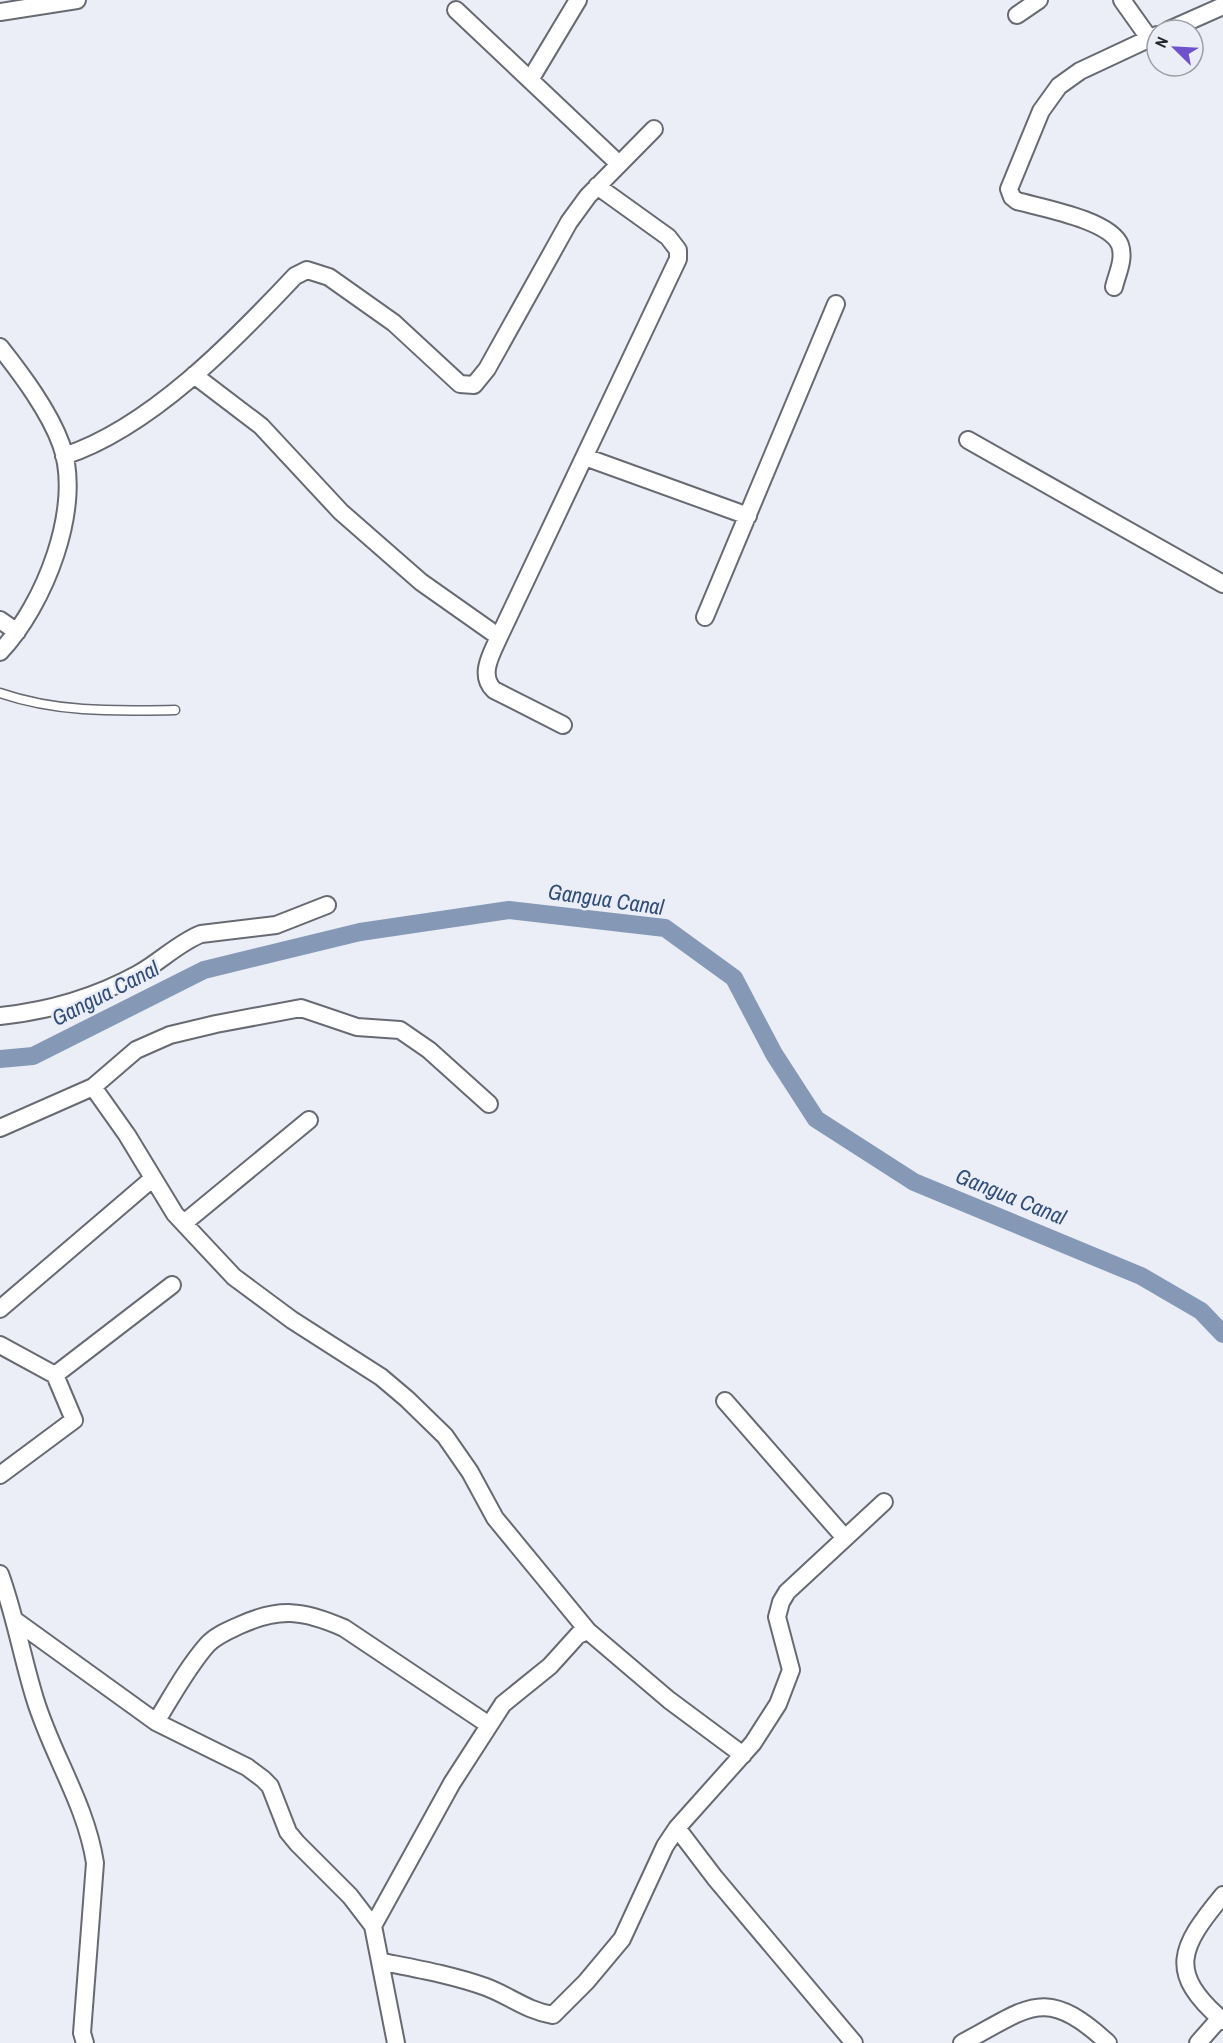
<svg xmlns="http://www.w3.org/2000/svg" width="1223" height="2043" font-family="'Archivo Narrow',sans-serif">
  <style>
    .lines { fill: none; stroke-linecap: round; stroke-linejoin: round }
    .canal { stroke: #8599b7; stroke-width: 18 }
    .service-casing { stroke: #676a71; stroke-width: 11 }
    .minor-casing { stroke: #676a71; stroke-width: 20 }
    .service { stroke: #fff; stroke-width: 8 }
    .minor { stroke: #fff; stroke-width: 16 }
    .labels { text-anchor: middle; stroke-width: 5; stroke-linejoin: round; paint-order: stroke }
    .water-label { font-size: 22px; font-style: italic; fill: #314d78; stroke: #ebeef7 }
  </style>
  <rect width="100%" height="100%" fill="#ebeef7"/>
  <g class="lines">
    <path class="canal" d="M0 1059 33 1056 204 970 360 932 509 910 665 928 734 978 774 1054 816 1119 914 1182 1141 1276 1201 1311 1223 1334"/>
    <g class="service-casing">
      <path id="service" d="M0 693C58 713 115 711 175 710"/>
    </g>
    <g class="minor-casing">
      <path id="minor" d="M1122 0 1149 38
        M456 10 619 164
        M0 12 77 0
        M1017 15 1039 0
        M1169 30 1223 6
        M530 80 578 0
        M1114 287C1117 274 1125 259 1120 245 1110 220 1042 208 1017 201L1012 197 1009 189 1041 111 1059 86 1080 71 1157 35
        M0 347C22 375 49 411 61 444 84 506 44 606 0 652
        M194 375 261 426 341 512 421 582 499 637
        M968 440 1223 584
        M64 456C150 428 234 341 295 276L307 270 329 277 394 323 460 384 474 385 487 369 569 222 588 196 654 129
        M585 457 748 516
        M705 617 836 304
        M0 620 17 632
        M563 725 494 690C478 675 492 653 499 637L678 259V250L668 237 597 186
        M0 1016C48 1011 96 997 138 974 160 962 178 943 201 934L276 925 327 905
        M93 1087 127 1135 175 1214 234 1277 292 1320 381 1377 407 1399 445 1436 470 1472 495 1518 588 1631 669 1700 743 1755
        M0 1128 93 1087 136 1050 170 1035 216 1024 301 1008 357 1027 400 1030 429 1050 489 1104
        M184 1223 309 1120
        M0 1309 152 1179
        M0 1345 55 1375 74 1420 0 1475
        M55 1375 172 1285
        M725 1401 845 1538
        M0 1574C15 1615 22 1657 35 1699 52 1755 86 1804 95 1863L82 2033 85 2043
        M16 1621 156 1722 247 1767 263 1779 270 1786 288 1832 297 1843 350 1896 373 1926 396 2043
        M156 1722C172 1696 187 1668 207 1645 215 1636 227 1631 238 1626 279 1607 303 1610 344 1628L489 1725
        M677 1828 715 1878 854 2043
        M1223 1895C1180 1947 1166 1972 1223 2021
        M373 1926 452 1783 503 1704 550 1666 578 1635 588 1631
        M383 1962C418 1969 452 1975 486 1987 510 1996 527 2011 553 2015L586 1982 622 1939 665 1846 677 1828 753 1743 778 1704 791 1670 777 1617 781 1602 787 1592 884 1502
        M962 2043C1029 2008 1044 1984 1108 2043
        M1198 2043 1220 2018"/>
    </g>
    <use href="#service" class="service"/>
    <use href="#minor" class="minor"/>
  </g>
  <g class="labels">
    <g class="water-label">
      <text transform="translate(606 899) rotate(8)" y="8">Gangua Canal</text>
      <text transform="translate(105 993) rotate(-27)" y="8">Gangua Canal</text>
      <text transform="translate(1011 1196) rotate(22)" y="8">Gangua Canal</text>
    </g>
  </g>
  <g transform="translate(1175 48) rotate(294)"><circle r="28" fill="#ebeef7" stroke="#9b9ea4" stroke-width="1.5"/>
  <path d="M0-4.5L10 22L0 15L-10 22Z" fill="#6f51cb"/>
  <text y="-9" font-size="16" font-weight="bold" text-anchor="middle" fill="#242528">N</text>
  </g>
</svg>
